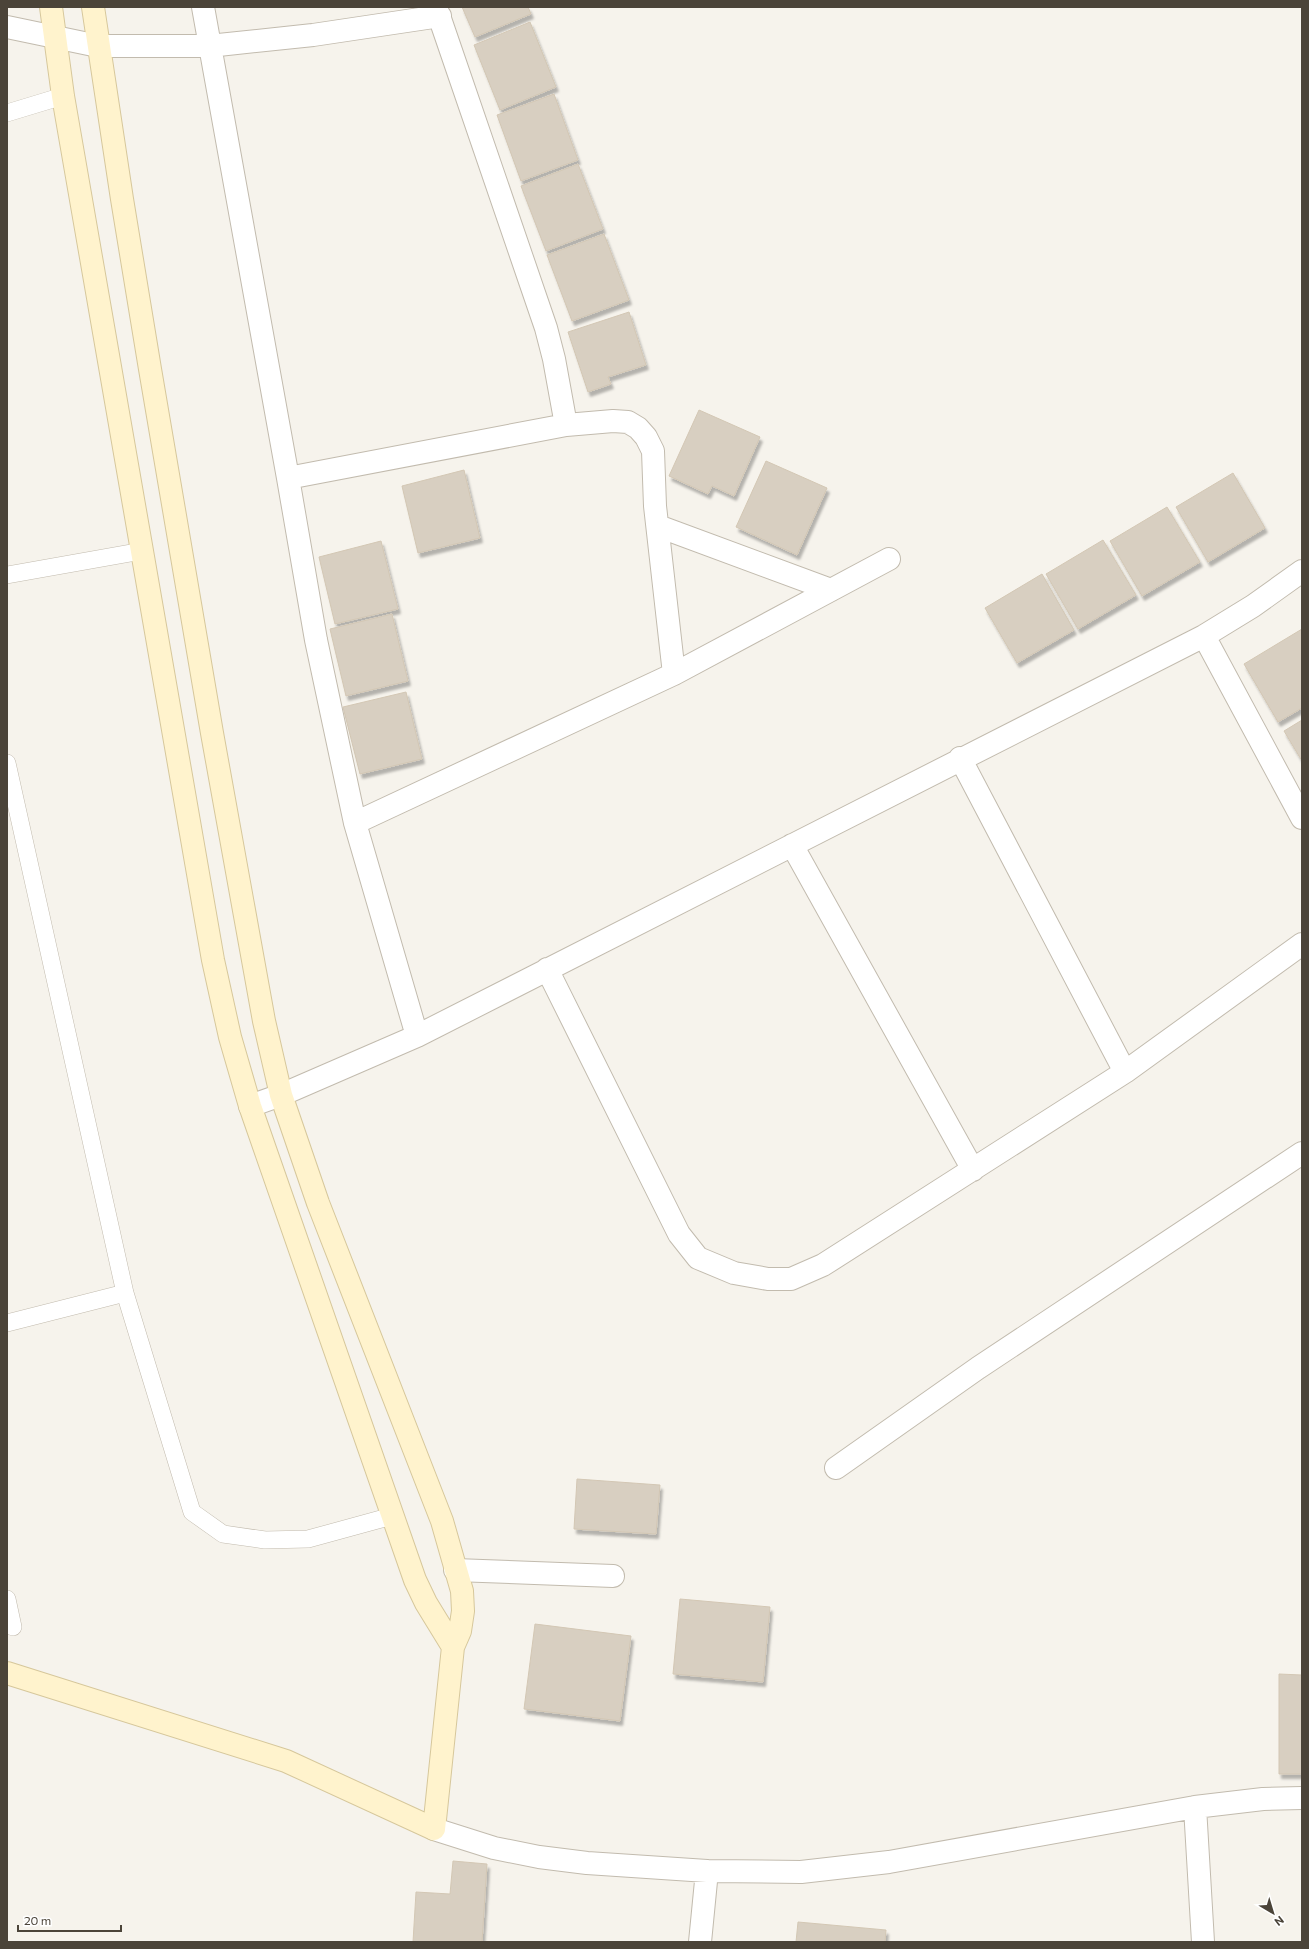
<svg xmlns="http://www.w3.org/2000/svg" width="1309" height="1949" font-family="Commissioner,sans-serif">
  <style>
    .building { fill: #d8cfc1; stroke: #d3c7b4; filter: url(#shadow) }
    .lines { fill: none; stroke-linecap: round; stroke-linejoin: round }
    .lane-casing { stroke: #c2bbae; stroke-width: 18 }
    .street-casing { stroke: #c2bbae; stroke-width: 24 }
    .secondary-casing { stroke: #d6c79b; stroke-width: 24 }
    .lane { stroke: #fff; stroke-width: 17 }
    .street { stroke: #fff; stroke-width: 22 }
    .secondary { stroke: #fff3cd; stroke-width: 22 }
  </style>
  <defs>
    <filter id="shadow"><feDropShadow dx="2.5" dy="4.5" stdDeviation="1" flood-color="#0004"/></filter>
  </defs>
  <rect width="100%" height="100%" fill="#f6f3ec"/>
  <path class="building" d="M462 7H528L531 14 475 37Z
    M530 22 556 87 500 110 474 45Z
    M554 94 578 160 521 181 497 115Z
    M578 164 603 229 546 251 521 186Z
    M604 234 629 300 572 321 547 255Z
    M629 312 646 365 608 377 611 384 588 392 568 332Z
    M699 410 760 437 734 496 712 486 708 494 669 476Z
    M766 461 827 488 797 555 736 527Z
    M464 470 480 538 418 553 402 486Z
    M1233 473 1265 528 1208 562 1176 507Z
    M1167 507 1200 562 1142 596 1110 541Z
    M1103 540 1136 595 1078 629 1046 574Z
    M381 541 398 609 335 624 319 557Z
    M1042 574 1074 630 1017 663 985 608Z
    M392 614 408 681 346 696 330 629Z
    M1302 629V708L1278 722 1244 664Z
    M406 692 422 759 360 774 343 707Z
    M1302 720V761L1284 731Z
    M577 1479 660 1485 656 1534 574 1529Z
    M680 1599 770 1607 763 1682 673 1674Z
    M535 1624 631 1636 620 1721 524 1709Z
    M1279 1674 1302 1675V1774H1279Z
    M453 1861 487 1864 482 1942H413L416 1892 450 1894Z
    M798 1922 886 1930 885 1942H796Z"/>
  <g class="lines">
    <g class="lane-casing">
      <path id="lane" d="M7 113 63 96
        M7 575 142 551
        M7 763 125 1293 192 1512 223 1534 265 1540 308 1539 392 1516
        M7 1323 125 1293
        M7 1599 13 1627"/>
    </g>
    <g class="street-casing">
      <path id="street" d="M203 7 288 478 316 640 355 823 417 1036
        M436 7 546 328 554 359 566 425
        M7 27 98 46H209L313 35 440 16
        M288 478 566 425 613 421 628 422 638 428 646 437 653 451 655 506 674 674
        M658 526 831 590
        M1204 636 1302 818
        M960 758 1125 1072
        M355 823 674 674 889 559
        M792 845 973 1170
        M547 969 679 1234 698 1258 734 1273 768 1279H791L823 1265 1125 1072 1302 944
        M250 1106 281 1095 417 1036 1204 636 1253 606 1302 571
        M836 1468 978 1368 1302 1153
        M455 1570 613 1576
        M1195 1807 1203 1942
        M434 1829 494 1848 539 1857 587 1863 707 1871 801 1872 889 1862 1195 1807 1263 1799 1302 1798
        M700 1942 707 1871"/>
    </g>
    <g class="secondary-casing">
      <path id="secondary" d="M51 7 63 96 213 960 230 1037 250 1106 415 1580 426 1603 453 1647
        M7 1673 286 1761 434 1829 453 1647 460 1631 463 1611 462 1591 442 1521 318 1203 281 1095 264 1021 212 733 150 369 122 199 93 7"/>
    </g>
    <use href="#lane" class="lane"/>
    <use href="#street" class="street"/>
    <use href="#secondary" class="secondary"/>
  </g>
  <rect width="1309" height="1949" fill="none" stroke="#4b4439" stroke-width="16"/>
  <g transform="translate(1273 1913) rotate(142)" stroke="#ffffff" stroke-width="3" paint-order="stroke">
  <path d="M0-3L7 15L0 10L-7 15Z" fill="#4b4439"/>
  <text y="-6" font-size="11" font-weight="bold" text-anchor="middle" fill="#4b4439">N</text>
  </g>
  <path d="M18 1925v6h103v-6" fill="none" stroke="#4b4439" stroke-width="2"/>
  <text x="24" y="1925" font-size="12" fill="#4b4439" stroke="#ffffff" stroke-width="3" paint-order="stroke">20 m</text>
</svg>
